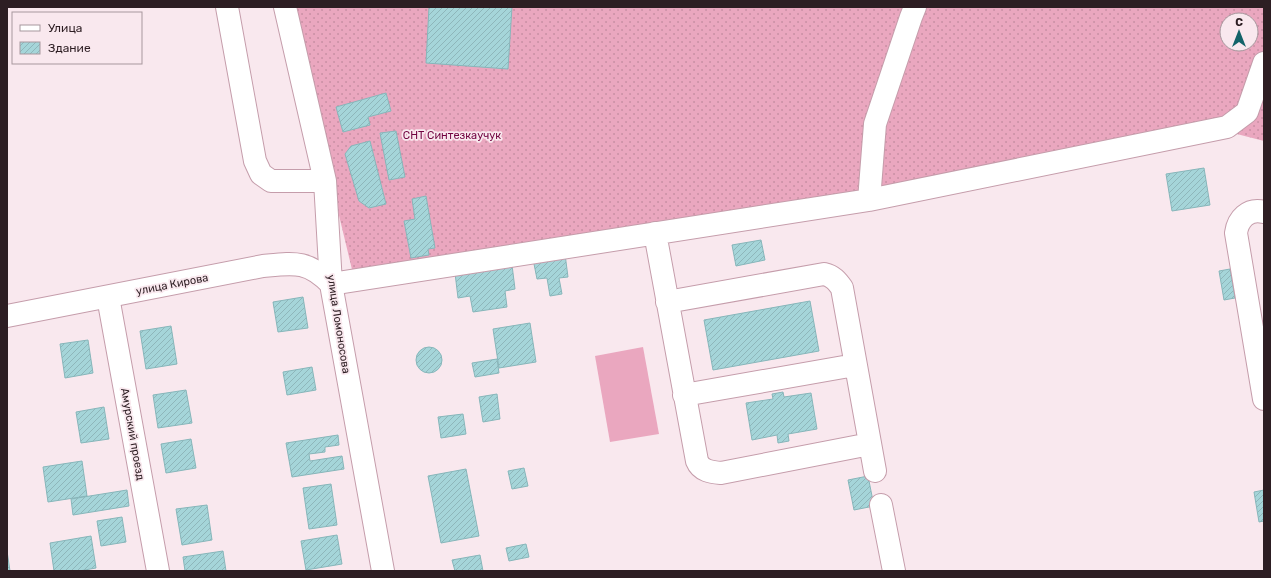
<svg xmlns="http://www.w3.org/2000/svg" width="1271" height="578" font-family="Rubik,sans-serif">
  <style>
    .grass { fill: url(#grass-dots); fill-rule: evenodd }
    .pitch { fill: #eaa7bf }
    .building { fill: url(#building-hatch); stroke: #87b6ba }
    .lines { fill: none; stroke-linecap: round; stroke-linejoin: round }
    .minor-casing { stroke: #c59dab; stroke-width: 24 }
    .major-casing { stroke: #c59dab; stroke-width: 24 }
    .minor { stroke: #fff; stroke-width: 22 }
    .major { stroke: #fff; stroke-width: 22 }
    .labels { text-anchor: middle; stroke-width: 3.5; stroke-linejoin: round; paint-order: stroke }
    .park-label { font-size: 11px; fill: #710340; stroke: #f9e8ee }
    .street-label { font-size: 11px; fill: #2d1e23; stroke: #f9e8ee }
  </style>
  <defs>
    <pattern id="grass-dots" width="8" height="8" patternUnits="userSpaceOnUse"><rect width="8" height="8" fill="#eaa7bf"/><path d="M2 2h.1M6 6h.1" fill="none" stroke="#c98fa4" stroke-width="1.8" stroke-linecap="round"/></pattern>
    <pattern id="building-hatch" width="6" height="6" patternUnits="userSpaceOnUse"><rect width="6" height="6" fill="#a5d5d9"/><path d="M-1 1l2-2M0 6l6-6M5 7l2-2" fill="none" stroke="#8eb6ba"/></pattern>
  </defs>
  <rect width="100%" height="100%" fill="#f9e8ee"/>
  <path class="grass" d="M289 7H1264V141L1229 132 355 282ZM1227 20H1251V44H1227Z"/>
  <path class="pitch" d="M643 347 659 434 610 442 595 356Z"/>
  <path class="building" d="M429 7H512L508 69 426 63Z
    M386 93 391 111 368 117 370 125 343 132 336 107Z
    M396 131 405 177 389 180 380 133Z
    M370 141 386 204 369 208 359 201 345 154 351 146Z
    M1204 168 1210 205 1172 211 1166 174Z
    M426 196 435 248 428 249 429 255 411 258 404 221 415 219 412 199Z
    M761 240 765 260 736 266 732 245Z
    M565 254 568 277 559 278 562 294 550 296 547 278 537 279 533 259Z
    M512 265 515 289 505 291 507 307 473 312 470 296 458 298 455 273Z
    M1230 269 1235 298 1224 300 1219 271Z
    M303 297 308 328 278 332 273 302Z
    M810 301 819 351 713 370 704 320Z
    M530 323 536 362 499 368 493 329Z
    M171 326 177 364 146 369 140 331Z
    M88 340 93 373 65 378 60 344Z
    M416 360a13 13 0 1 1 26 0a13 13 0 1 1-26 0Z
    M497 359 499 373 475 377 472 363Z
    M312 367 316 390 287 395 283 372Z
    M186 390 192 423 158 428 153 395Z
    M783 392 784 397 811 393 817 429 788 434 789 441 778 443 777 435 752 440 746 403 773 399 772 394Z
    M497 394 500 419 483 422 479 397Z
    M104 407 109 439 81 443 76 412Z
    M463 414 466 434 441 438 438 417Z
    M338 435 339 445 325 447V452L309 454 310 461 342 456 344 469 292 477 286 443Z
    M191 439 196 468 166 473 161 444Z
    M82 461 87 496 48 502 43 467Z
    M524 468 528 486 512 489 508 471Z
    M466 469 479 536 441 543 428 476Z
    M868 476 874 506 854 510 848 480Z
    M331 484 337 525 309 529 303 488Z
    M127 490 129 506 73 515 71 499Z
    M1264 490V521L1259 522 1254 492Z
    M207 505 212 540 182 545 176 509Z
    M122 517 126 542 101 546 97 521Z
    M337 535 342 564 306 570 301 541Z
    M91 536 96 568 79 571H54L50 543Z
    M526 544 529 557 509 561 506 548Z
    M7 551 10 571H7Z
    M223 551 226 571H185L183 557Z
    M480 555 483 571H455L452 560Z"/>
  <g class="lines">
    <g class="minor-casing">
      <path id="minor" d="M227 7 255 161 261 174 271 181H325
        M285 7 325 181 331 284 869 200 1227 127 1247 112 1264 63
        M869 200 875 124 911 17 915 7
        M1264 212C1248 208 1238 219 1236 233L1264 399
        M655 233 697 461C701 471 711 472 721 473L870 444
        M108 297 158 571
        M667 302 824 274C833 276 837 281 842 288L875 471
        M684 395 855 365
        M881 505 894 571"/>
    </g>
    <g class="major-casing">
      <path id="major" d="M7 316 263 266C294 263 308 260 331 284L383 571"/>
    </g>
    <use href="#minor" class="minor"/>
    <use href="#major" class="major"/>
  </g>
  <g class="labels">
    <g class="park-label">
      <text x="452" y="139">СНТ Синтезкаучук</text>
    </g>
    <g class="street-label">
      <text transform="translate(172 284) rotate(-11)" y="4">улица Кирова</text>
      <text transform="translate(339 324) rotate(81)" y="4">улица Ломоносова</text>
      <text transform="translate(133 434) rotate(80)" y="4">Амурский проезд</text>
    </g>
  </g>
  <rect width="1271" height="578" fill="none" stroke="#2d1e23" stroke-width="16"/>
  <rect x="12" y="12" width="130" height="52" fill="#f9e8ee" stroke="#a7979d"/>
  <rect x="20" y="25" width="20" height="6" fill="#ffffff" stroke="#a7979d"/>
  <text x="48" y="32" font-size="12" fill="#2d1e23">Улица</text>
  <rect x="20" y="42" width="20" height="12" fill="url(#building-hatch)" stroke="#a7979d"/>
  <text x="48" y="52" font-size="12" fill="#2d1e23">Здание</text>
  <g transform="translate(1239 32)"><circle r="19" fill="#f9e8ee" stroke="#a7979d"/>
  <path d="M0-3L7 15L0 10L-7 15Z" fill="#146369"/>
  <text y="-6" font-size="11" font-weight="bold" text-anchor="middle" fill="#2d1e23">С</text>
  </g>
</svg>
